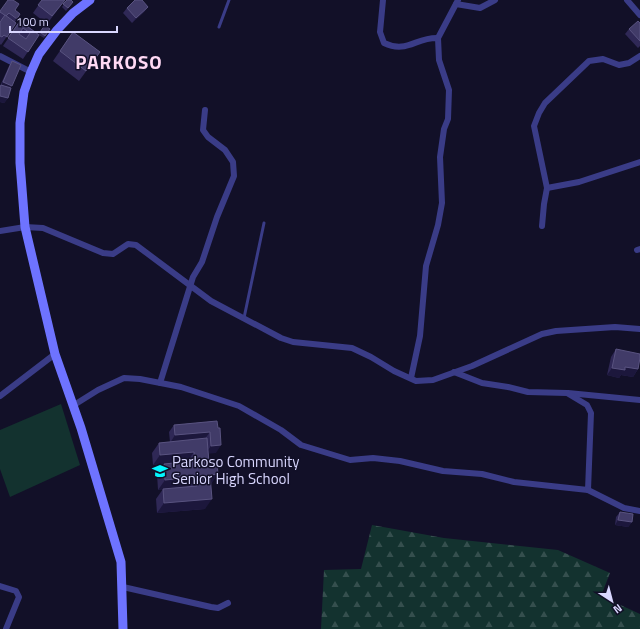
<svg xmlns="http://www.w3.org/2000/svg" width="640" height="629" viewBox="0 0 640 629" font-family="'Titillium Web',sans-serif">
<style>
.forest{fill:url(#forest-firs)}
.green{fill:#13322f}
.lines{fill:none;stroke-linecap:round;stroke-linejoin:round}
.lane{stroke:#3a3c87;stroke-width:3}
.street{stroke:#3a3c87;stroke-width:6}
.secondary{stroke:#6e73ff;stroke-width:9}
.wall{fill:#2f2856}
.shaded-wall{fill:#1c173c}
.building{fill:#413b68;stroke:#595380;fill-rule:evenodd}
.labels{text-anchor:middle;stroke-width:3;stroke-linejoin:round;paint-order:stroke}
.poi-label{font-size:15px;fill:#d9d7ff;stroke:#121028;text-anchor:start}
.district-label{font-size:19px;font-weight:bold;letter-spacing:1px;fill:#ffd9f4;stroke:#121028}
</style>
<defs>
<pattern id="forest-firs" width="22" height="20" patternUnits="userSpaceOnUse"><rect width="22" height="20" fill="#13322f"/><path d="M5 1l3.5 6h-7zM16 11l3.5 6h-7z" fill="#354f4e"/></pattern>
</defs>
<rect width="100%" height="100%" fill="#121028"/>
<polygon class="forest" points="372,525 444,538 558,550 610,573 601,596 640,614 640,629 321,629 324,570 361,569"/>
<polygon class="green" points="61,404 80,465 10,497 0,469 0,430"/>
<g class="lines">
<g class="lane">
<polyline points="219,27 229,0"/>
<polyline points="244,318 264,223"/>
</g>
<g class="street">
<path d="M383 0 380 32 384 43C407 54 416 37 438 38L439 60 449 90 448 119 444 129 440 157 442 203 438 225 426 266 420 336 411 378"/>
<polyline points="627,0 640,15"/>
<polyline points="456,4 480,8 495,0"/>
<polyline points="438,38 458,0"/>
<polyline points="0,56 31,72"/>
<polyline points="547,188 579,182 640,162"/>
<polyline points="542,226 544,204 547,188 534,126 539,113 545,103 589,61 603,59 619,65 629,63 640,56"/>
<polyline points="0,231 25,227 43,228 103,253 113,254 128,244 136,245 211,301 281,338 293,342 352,348 371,357 394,371 416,381 433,380 472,366 542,334 556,331 615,327 640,329"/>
<polyline points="637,250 640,249"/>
<polyline points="160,383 193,277 202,262 217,217 234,176 233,162 225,150 208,137 203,130 205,110"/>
<polyline points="568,393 640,400"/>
<polyline points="0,396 55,354"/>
<polyline points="74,405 98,390 124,378 140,379 181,387 239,406 281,430 301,445 350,460 373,458 400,461 443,471 482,474 514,482 588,490 591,413 587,405 567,393 528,392 508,387 482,383 454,372"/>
<polyline points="588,490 624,508 640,511"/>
<polyline points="0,586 16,591 19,597 6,629"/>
<polyline points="123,587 211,607 218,608 228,603"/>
</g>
<polyline class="secondary" points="90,0 73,13 57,30 39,54 31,72 24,92 20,123 20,163 25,227 55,354 81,428 121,562 123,629"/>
</g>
<g class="wall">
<polygon points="42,0 65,0 47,24 33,13"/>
<polygon points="67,0 73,2 66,11 62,7"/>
<polygon points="148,7 144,12 132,23 123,13 127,8"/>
<polygon points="15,10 20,14 15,22 16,23 1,45 0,44 0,22 1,21 0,20 0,11"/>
<polygon points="20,21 39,34 45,25 50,29 44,38 39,35 23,59 3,46"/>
<polygon points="640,23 640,46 638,48 625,34 629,29"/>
<polygon points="73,32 100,52 79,81 53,61"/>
<polygon points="12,61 10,88 8,98 4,103 0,102 0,86 9,66"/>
<polygon points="616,349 638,369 633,377 621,375 619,378 607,375 611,357"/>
<polygon points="217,421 216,453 209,453 209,463 218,474 211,483 205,509 157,513 156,499 163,489 158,490 157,474 164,464 153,465 152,453 159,443 170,442 169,432 174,425"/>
<polygon points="620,512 632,522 628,527 615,525 616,517"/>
</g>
<g class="shaded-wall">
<polygon points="148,7 144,12 132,23 136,18"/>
<polygon points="3,82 12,86 8,91 0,87"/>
<polygon points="0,96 8,98 4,103 0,102"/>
<polygon points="625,367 638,369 633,377 621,375 619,378 607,375 612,368"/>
<polygon points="210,432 204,440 170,443 175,435"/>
<polygon points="221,445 216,453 205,454 211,446"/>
<polygon points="194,452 187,462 153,465 160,455"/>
<polygon points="218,474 211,484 210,475"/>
<polygon points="196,477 189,487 158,490 165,480"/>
<polygon points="212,499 205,509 157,513 164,503"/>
<polygon points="618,520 632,522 628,527 615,525"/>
</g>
<g class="building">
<polygon points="8,0 13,0 19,4 15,10 20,14 17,19 9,13 6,16 0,12 0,11"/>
<polygon points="42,0 65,0 52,16 38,5"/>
<polygon points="67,0 71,0 73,2 68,8 63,4"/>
<polygon points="135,0 142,0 148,7 136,18 127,8"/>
<polygon points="5,15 16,23 7,37 4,35 2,37 0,36 0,22"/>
<path d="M20 21 39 35 28 52 8 38ZM23 28 30 33 26 39 19 34Z"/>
<polygon points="638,21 640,23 640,41 629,29"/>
<polygon points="45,25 50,29 45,36 40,32"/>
<polygon points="73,32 100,52 86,71 60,51"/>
<polygon points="12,61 21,65 12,86 3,82"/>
<polygon points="1,85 11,88 8,98 0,96 0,87"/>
<polygon points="616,349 640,354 640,358 638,369 625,367 625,370 612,368"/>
<polygon points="217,421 218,428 220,428 221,445 211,446 210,432 175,435 174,425"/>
<polygon points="207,438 209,463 217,463 218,474 210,475 212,499 164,503 163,489 197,486 196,477 165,480 164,464 195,461 194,452 160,455 159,443"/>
<polygon points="620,512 633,514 632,522 618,520"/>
</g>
<defs>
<symbol id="school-bare" viewBox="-9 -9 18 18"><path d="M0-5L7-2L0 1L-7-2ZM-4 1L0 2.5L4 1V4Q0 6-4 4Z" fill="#03f6ff" stroke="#121028" stroke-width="2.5" paint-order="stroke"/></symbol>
</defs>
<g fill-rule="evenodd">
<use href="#school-bare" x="149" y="460" width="22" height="22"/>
</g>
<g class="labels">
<g class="poi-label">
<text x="172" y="467">Parkoso Community<tspan x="172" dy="17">Senior High School</tspan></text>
</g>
<g class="district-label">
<text x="119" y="69">PARKOSO</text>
</g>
</g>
<g transform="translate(612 601) rotate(144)" stroke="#121028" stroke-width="3" paint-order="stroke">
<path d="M0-3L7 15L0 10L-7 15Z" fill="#d9d7ff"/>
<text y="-6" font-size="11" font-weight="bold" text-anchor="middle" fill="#d9d7ff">N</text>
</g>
<path d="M10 26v6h107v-6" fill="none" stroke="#d9d7ff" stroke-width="2"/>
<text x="16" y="26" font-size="12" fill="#d9d7ff" stroke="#121028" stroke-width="3" paint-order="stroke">100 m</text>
</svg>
